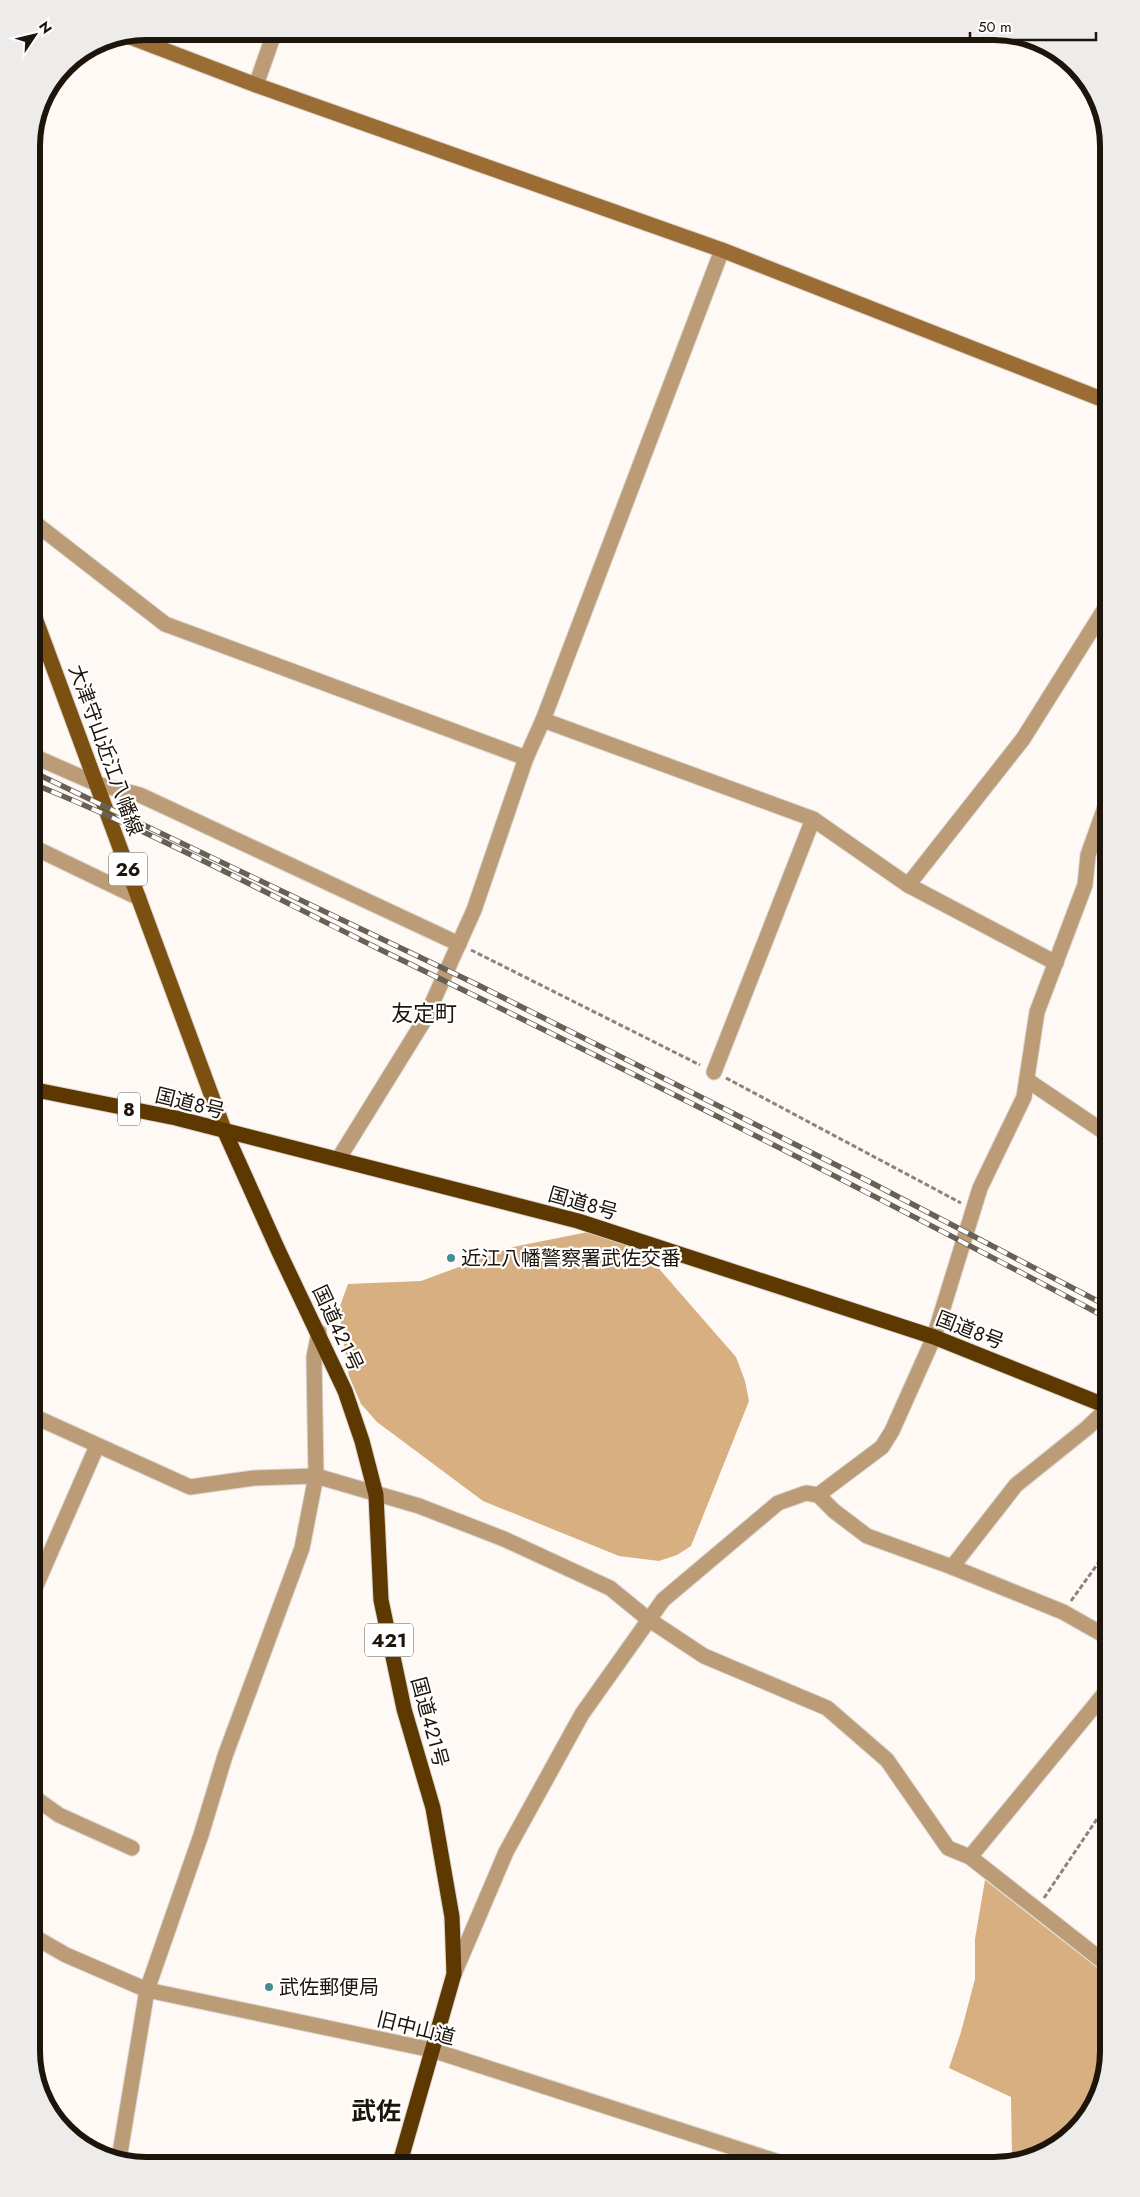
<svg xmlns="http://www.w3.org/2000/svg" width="1140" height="2197" viewBox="0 0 1140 2197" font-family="Jost,'Noto Sans JP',sans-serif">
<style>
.forest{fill:#d7af80}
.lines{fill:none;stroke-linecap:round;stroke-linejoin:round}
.street-casing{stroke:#dad5cf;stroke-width:17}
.secondary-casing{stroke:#dad5cf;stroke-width:17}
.primary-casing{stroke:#dad5cf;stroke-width:17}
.highway-casing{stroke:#dad5cf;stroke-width:17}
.path{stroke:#8a847c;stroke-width:3;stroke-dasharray:5 2.5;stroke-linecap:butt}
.street{stroke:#bb9c77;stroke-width:15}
.secondary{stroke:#9b6d34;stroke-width:15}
.primary{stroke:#7b5010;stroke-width:15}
.highway{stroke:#5d3800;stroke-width:15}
.rail-casing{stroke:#676057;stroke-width:5.5}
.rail{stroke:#fff;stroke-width:4;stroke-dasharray:11;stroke-linecap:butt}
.poi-dot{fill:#448c91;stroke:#fff;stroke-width:2}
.labels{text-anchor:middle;stroke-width:4.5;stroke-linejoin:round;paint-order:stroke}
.shield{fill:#fff;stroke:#615b54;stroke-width:1}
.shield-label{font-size:19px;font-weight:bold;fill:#1d150b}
.street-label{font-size:20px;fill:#1d150b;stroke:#fff}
.poi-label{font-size:20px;fill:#1d150b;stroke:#fff;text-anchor:start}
.quarter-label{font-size:22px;fill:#1d150b;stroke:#fff}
.district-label{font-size:25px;font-weight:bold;fill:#1d150b;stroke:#fff}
.rim{fill:none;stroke:#1d150b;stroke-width:6}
</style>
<rect width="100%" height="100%" fill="#fef9f4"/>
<g class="forest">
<polygon points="588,1232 605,1234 627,1242 654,1263 736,1357 745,1381 749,1401 691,1546 677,1555 659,1561 619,1556 483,1501 377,1422 361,1404 349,1376 341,1326 340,1306 348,1284 421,1281 513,1247"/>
<polygon points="985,1880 1109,1977 1109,2051 1089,2115 1038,2157 1020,2160 1012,2154 1011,2097 949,2068 961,2032 975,1979 975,1939"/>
</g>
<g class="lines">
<defs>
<g id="street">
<polyline points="256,85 275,31"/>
<polyline points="31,520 165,624 526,758"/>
<polyline points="543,720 813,819"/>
<polyline points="31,755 97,784 140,795 459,944"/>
<polyline points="31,846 139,898"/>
<polyline points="908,885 1056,963"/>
<polyline points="714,1072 813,819 908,885 1023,739 1109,602"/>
<polyline points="1027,1080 1101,1130 1109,1138"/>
<polyline points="339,1158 425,1019 474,910 526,758 543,720 722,250"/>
<polyline points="31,1415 190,1487 254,1478 316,1476 419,1506 504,1539 610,1588 648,1619 704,1656 827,1708 887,1760 948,1848 970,1857 1109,1966"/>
<polyline points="818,1495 882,1447 892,1431 934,1337 980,1188 1024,1097 1037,1012 1085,885 1088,855 1109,796"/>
<polyline points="952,1567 1016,1485 1087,1428 1109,1407"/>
<polyline points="31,1597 97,1446"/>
<polyline points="31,1795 59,1815 132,1848"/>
<polyline points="970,1857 1109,1688"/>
<polyline points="31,1935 66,1955 147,1990 432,2050 791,2166"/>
<polyline points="454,1974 506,1852 582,1714 663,1600 778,1503 806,1493 818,1495 834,1511 867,1536 952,1567 1063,1612 1109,1638"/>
<polyline points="119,2159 147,1990 201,1835 225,1756 302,1548 316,1476 314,1357 319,1332"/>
</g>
<polyline id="secondary" points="125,35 256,85 722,250 1109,402"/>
<polyline id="primary" points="31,607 225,1132"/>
<g id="highway">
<polyline points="31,1089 176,1118 578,1221 934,1337 1109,1407"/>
<polyline points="225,1132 279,1252 345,1391 362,1441 376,1495 381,1600 404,1709 433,1808 452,1917 454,1974 399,2166"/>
</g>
</defs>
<use href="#street" class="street-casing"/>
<use href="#secondary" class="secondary-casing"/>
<use href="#primary" class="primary-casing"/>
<use href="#highway" class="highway-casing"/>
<g class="path">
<polyline points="471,950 700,1065"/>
<polyline points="726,1078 961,1203"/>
<polyline points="1071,1601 1109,1548"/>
<polyline points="1044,1898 1109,1801"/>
</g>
<use href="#street" class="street"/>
<use href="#secondary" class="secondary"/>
<use href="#primary" class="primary"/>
<use href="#highway" class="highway"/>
<defs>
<g id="rail">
<polyline points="31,771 478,985 868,1181 1109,1307"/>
<path d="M31 783C149 830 262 891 375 947 622 1067 866 1190 1109 1319"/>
</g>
</defs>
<use href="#rail" class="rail-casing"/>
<use href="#rail" class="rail"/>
</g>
<g class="poi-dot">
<circle cx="451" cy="1258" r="5"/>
<circle cx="269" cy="1987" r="5"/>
</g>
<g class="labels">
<g class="shield">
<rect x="109" y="852.5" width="38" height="33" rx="4"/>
<rect x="118" y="1092.5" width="22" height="33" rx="4"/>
<rect x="365" y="1623.5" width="48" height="33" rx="4"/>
</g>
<g class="shield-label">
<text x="128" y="876">26</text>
<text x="129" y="1116">8</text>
<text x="389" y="1647">421</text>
</g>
<g class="street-label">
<text transform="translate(106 750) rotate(70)" y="7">大津守山近江八幡線</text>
<text transform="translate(190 1103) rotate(14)" y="7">国道8号</text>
<text transform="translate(583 1203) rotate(16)" y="7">国道8号</text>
<text transform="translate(338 1328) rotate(65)" y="7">国道421号</text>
<text transform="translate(970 1330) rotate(21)" y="7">国道8号</text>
<text transform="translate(430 1722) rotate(75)" y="7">国道421号</text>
<text transform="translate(416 2028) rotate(14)" y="7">旧中山道</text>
</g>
<g class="poi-label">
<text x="461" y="1265">近江八幡警察署武佐交番</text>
<text x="279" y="1994">武佐郵便局</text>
</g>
<g class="quarter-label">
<text x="424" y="1021">友定町</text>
</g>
<g class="district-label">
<text x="376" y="2120">武佐</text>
</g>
</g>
<path d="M0 0H1140V2197H0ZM146 40H994A106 106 0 0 1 1100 146V2051A106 106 0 0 1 994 2157H146A106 106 0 0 1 40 2051V146A106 106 0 0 1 146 40Z" fill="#edeceb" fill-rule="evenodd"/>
<path class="rim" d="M146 40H994A106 106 0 0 1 1100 146V2051A106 106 0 0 1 994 2157H146A106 106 0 0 1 40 2051V146A106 106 0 0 1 146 40Z"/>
<g transform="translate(35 35) rotate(55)" stroke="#ffffff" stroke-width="4" paint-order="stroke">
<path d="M0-4L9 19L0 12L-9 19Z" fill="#1d150b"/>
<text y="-8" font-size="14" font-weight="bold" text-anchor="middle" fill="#1d150b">N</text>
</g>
<path d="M970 32v8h126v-8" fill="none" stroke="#1d150b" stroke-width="2.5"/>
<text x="978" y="32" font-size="15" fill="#1d150b" stroke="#ffffff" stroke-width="4" paint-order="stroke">50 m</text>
</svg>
